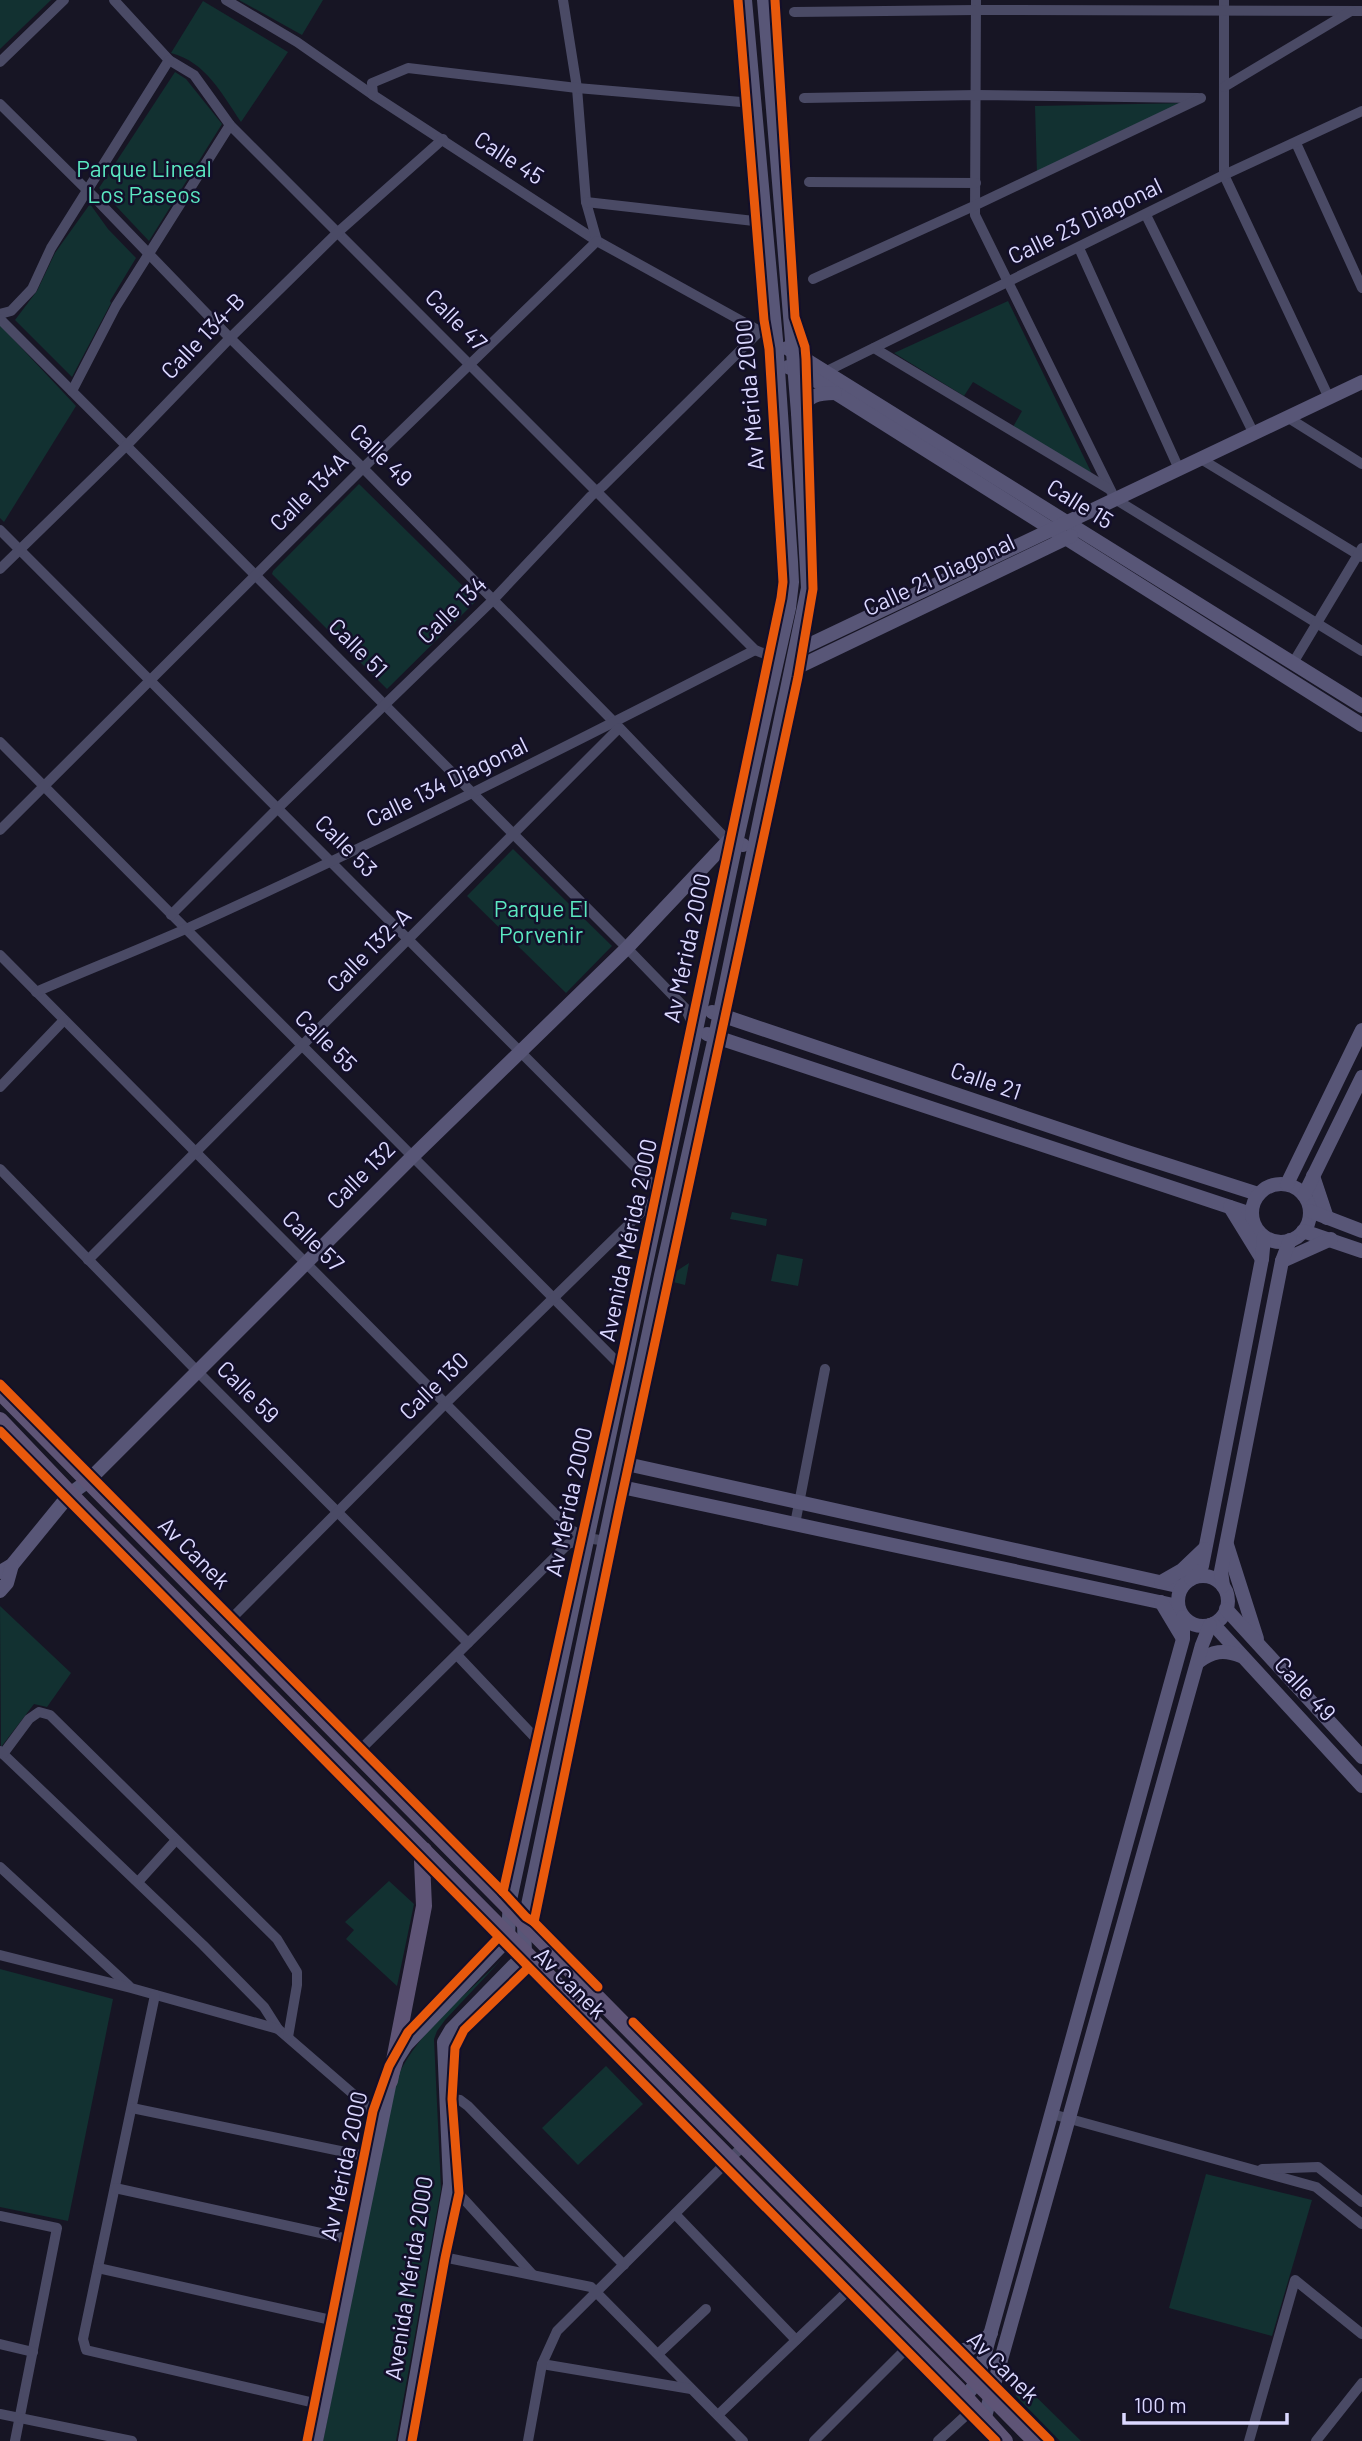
<svg xmlns="http://www.w3.org/2000/svg" width="1362" height="2441" viewBox="0 0 1362 2441" font-family="Barlow,sans-serif">
<style>
.green{fill:#123131}
.lines{fill:none;stroke-linecap:round;stroke-linejoin:round}
.street{stroke:#4a4a65;stroke-width:10}
.secondary{stroke:#585677;stroke-width:14}
.primary{stroke:#5e5476;stroke-width:16}
.cycleway-casing{stroke:#130f2a;stroke-width:13}
.cycleway{stroke:#e8590c;stroke-width:9}
.labels{text-anchor:middle;stroke-width:5;stroke-linejoin:round;paint-order:stroke}
.street-label{font-size:23px;fill:#dbd8ff;stroke:#130f2a}
.park-label{font-size:23px;fill:#5be8c1;stroke:#130f2a}
</style>
<rect width="100%" height="100%" fill="#171524"/>
<g class="green">
<polygon points="0,0 51,0 0,49"/>
<polygon points="239,0 323,0 302,35"/>
<path d="M203 1 288 52 241 122C222 94 206 62 171 53Z"/>
<polygon points="175,72 186,79 222,124 149,241 99,188"/>
<polygon points="1188,103 1037,174 1035,106"/>
<polygon points="90,204 108,229 136,258 110,301 111,303 72,377 15,320 37,291 55,253"/>
<polygon points="1008,301 1093,476 1013,427 1022,411 973,382 964,396 894,353"/>
<polygon points="0,325 76,406 4,522 0,518"/>
<polygon points="359,484 477,600 387,689 272,574 273,571"/>
<polygon points="513,849 612,946 566,993 467,896"/>
<polygon points="732,1212 767,1219 766,1226 730,1219"/>
<polygon points="777,1254 803,1259 798,1286 771,1281"/>
<polygon points="689,1263 685,1285 673,1282 675,1272"/>
<polygon points="0,1606 71,1673 47,1707 34,1704 1,1747"/>
<polygon points="389,1881 414,1904 397,1986 346,1939 354,1930 345,1922"/>
<path d="M502 1959 445 2020 437 2031 434 2039 441 2189 396 2441H323L395 2083C413 2035 466 1995 502 1959Z"/>
<polygon points="0,1969 113,1999 68,2221 0,2207"/>
<polygon points="606,2066 643,2104 578,2165 542,2128"/>
<polygon points="1206,2174 1312,2200 1272,2336 1169,2308"/>
<polygon points="1014,2375 1081,2441 1060,2441 1016,2396 1012,2387"/>
</g>
<g class="lines">
<g class="street">
<polyline points="114,0 169,60 194,75 230,125 755,650 778,659"/>
<polyline points="226,0 297,42 373,95 597,241 776,340"/>
<polyline points="563,0 577,88 586,202 597,241"/>
<polyline points="976,0 975,215 1115,499 1362,651"/>
<polyline points="1224,0 1224,175 1329,398"/>
<polyline points="794,12 976,10 1362,11"/>
<polyline points="0,62 64,0"/>
<polyline points="1224,87 1351,11"/>
<polyline points="373,95 372,83 408,68 577,88 753,103"/>
<polyline points="804,98 977,95 1198,98"/>
<polyline points="0,104 93,196 230,338 363,468 614,722 728,841"/>
<polyline points="1296,143 1362,288"/>
<polyline points="809,182 976,183"/>
<polyline points="586,202 763,222"/>
<polyline points="1146,215 1254,434"/>
<polyline points="1079,248 1179,469"/>
<polyline points="813,279 976,205 1201,98"/>
<polyline points="0,314 11,311 32,289 51,248 169,60"/>
<polyline points="0,319 624,945 685,1008 696,1031"/>
<polyline points="874,348 1109,489"/>
<polyline points="827,371 1224,175 1362,111"/>
<polyline points="72,391 116,306 230,125"/>
<polyline points="1287,417 1362,464"/>
<polyline points="1201,459 1362,557"/>
<polyline points="0,530 661,1193"/>
<polyline points="0,569 126,446 230,338 337,233 443,139"/>
<polyline points="1293,663 1362,548"/>
<polyline points="0,742 623,1368"/>
<polyline points="0,830 363,468 597,241"/>
<polyline points="171,915 278,808 493,600 591,496 603,486 759,332"/>
<polyline points="0,955 571,1530 587,1538 606,1541"/>
<path d="M36 992C87 970 138 950 188 928 380 841 568 746 755 650"/>
<polyline points="0,1087 64,1020"/>
<polyline points="0,1169 196,1370 468,1643"/>
<polyline points="88,1260 619,728"/>
<polyline points="795,1524 825,1369"/>
<polyline points="227,1623 445,1404 661,1193"/>
<polyline points="457,1655 543,1746"/>
<polyline points="0,1751 203,1945 264,2007 278,2029 382,2119"/>
<polyline points="3,1754 29,1719 39,1712 50,1715 277,1939 297,1972 297,1985 288,2037"/>
<polyline points="356,1754 568,1544 587,1538"/>
<polyline points="0,1867 129,1986"/>
<polyline points="138,1882 176,1840"/>
<polyline points="0,1955 131,1988 278,2029"/>
<polyline points="155,1995 83,2339 86,2350 323,2405"/>
<polyline points="446,2098 460,2100 468,2106 624,2265"/>
<polyline points="132,2108 374,2158"/>
<polyline points="1052,2114 1316,2187 1362,2224"/>
<polyline points="1262,2169 1318,2167 1362,2202"/>
<polyline points="450,2184 533,2275"/>
<polyline points="115,2188 357,2241"/>
<polyline points="675,2214 796,2340"/>
<polyline points="0,2216 57,2228 15,2441"/>
<polyline points="438,2256 591,2287 743,2441"/>
<polyline points="98,2268 340,2322"/>
<polyline points="0,2344 33,2352"/>
<polyline points="658,2354 706,2309"/>
<polyline points="542,2364 691,2389"/>
<polyline points="0,2414 132,2441"/>
<polyline points="718,2415 854,2285"/>
<polyline points="528,2441 542,2364 557,2331 743,2146"/>
<polyline points="814,2441 912,2343"/>
<polyline points="938,2441 974,2408"/>
<polyline points="1249,2441 1295,2280 1362,2334"/>
<polyline points="1316,2441 1362,2383"/>
</g>
<g class="secondary">
<polyline points="787,348 1362,706"/>
<polyline points="788,367 807,375 1362,725"/>
<path d="M798 413C808 396 816 393 835 393"/>
<polyline points="796,651 1362,382"/>
<polyline points="792,670 1071,536"/>
<polyline points="712,1012 1130,1153 1258,1194"/>
<polyline points="707,1034 1251,1214"/>
<polyline points="1313,1176 1327,1218"/>
<circle cx="1281" cy="1213" r="29"/>
<polyline points="1287,1184 1362,1030"/>
<polyline points="1304,1195 1362,1077"/>
<polyline points="1230,1207 1262,1259"/>
<polyline points="1310,1211 1362,1231"/>
<polyline points="1303,1231 1362,1251"/>
<polyline points="1282,1261 1331,1239"/>
<polyline points="622,1463 1182,1587"/>
<polyline points="617,1486 1178,1606"/>
<polyline points="1227,1545 1257,1639"/>
<polyline points="0,1572 12,1565 70,1494 88,1481 412,1157 627,948 728,841 743,845"/>
<circle cx="1203" cy="1601" r="25"/>
<polyline points="1191,1579 1202,1566 1262,1259 1264,1237"/>
<polyline points="1161,1582 1182,1570 1204,1549"/>
<polyline points="1223,1586 1221,1571 1282,1261 1290,1240"/>
<polyline points="0,1591 7,1583 12,1565"/>
<polyline points="1161,1602 1182,1637"/>
<polyline points="1226,1609 1362,1757"/>
<polyline points="1213,1624 1362,1786"/>
<path d="M1198 1662C1212 1651 1224 1649 1241 1656"/>
<path d="M945 2349C964 2353 978 2349 991 2333"/>
<polyline points="965,2397 977,2382 1183,1639 1183,1617"/>
<polyline points="984,2420 1202,1645 1210,1625"/>
<polyline points="316,2441 390,2081 397,2059 406,2045 504,1943 508,1936 510,1900 736,843 789,608 792,582 791,561 776,340 745,0"/>
<polyline points="405,2441 450,2184 444,2042 451,2030 525,1954 524,1924 661,1275 715,1037 808,588 798,413 764,0"/>
</g>
<g class="primary">
<polyline points="0,1392 1035,2441"/>
<polyline points="0,1420 81,1505 959,2390 1005,2441"/>
<polyline points="390,2081 424,1906 422,1861 424,1850"/>
</g>
<defs>
<g id="cycleway">
<polyline points="0,1384 503,1892 526,1917 534,1922 598,1987"/>
<polyline points="0,1431 996,2441"/>
<polyline points="503,1892 620,1365 781,598 783,582 769,349 764,320 738,0"/>
<polyline points="534,1922 620,1505 798,677 813,589 806,359 805,347 795,317 775,0"/>
<polyline points="633,2022 1050,2441"/>
<polyline points="307,2441 373,2111 389,2066 408,2032 498,1938"/>
<polyline points="412,2441 445,2258 459,2193 452,2099 455,2048 464,2030 528,1968"/>
</g>
</defs>
<use href="#cycleway" class="cycleway-casing"/>
<use href="#cycleway" class="cycleway"/>
</g>
<g class="labels">
<g class="street-label">
<text transform="translate(509 158) rotate(33)" y="8">Calle 45</text>
<text transform="translate(1085 221) rotate(-26)" y="8">Calle 23 Diagonal</text>
<text transform="translate(456 320) rotate(45)" y="8">Calle 47</text>
<text transform="translate(203 336) rotate(-46)" y="8">Calle 134-B</text>
<text transform="translate(750 395) rotate(-95)" y="8">Av Mérida 2000</text>
<text transform="translate(381 455) rotate(45)" y="8">Calle 49</text>
<text transform="translate(309 492) rotate(-45)" y="8">Calle 134A</text>
<text transform="translate(1080 504) rotate(32)" y="8">Calle 15</text>
<text transform="translate(939 575) rotate(-25)" y="8">Calle 21 Diagonal</text>
<text transform="translate(452 610) rotate(-44)" y="8">Calle 134</text>
<text transform="translate(358 648) rotate(45)" y="8">Calle 51</text>
<text transform="translate(447 782) rotate(-26)" y="8">Calle 134 Diagonal</text>
<text transform="translate(346 846) rotate(45)" y="8">Calle 53</text>
<text transform="translate(687 948) rotate(-78)" y="8">Av Mérida 2000</text>
<text transform="translate(369 950) rotate(-45)" y="8">Calle 132-A</text>
<text transform="translate(326 1041) rotate(45)" y="8">Calle 55</text>
<text transform="translate(986 1081) rotate(19)" y="8">Calle 21</text>
<text transform="translate(361 1175) rotate(-45)" y="8">Calle 132</text>
<text transform="translate(628 1240) rotate(-78)" y="8">Avenida Mérida 2000</text>
<text transform="translate(313 1241) rotate(45)" y="8">Calle 57</text>
<text transform="translate(434 1386) rotate(-44)" y="8">Calle 130</text>
<text transform="translate(248 1392) rotate(45)" y="8">Calle 59</text>
<text transform="translate(569 1502) rotate(-78)" y="8">Av Mérida 2000</text>
<text transform="translate(194 1553) rotate(45)" y="8">Av Canek</text>
<text transform="translate(1305 1689) rotate(47)" y="8">Calle 49</text>
<text transform="translate(570 1983) rotate(45)" y="8">Av Canek</text>
<text transform="translate(344 2166) rotate(-78)" y="8">Av Mérida 2000</text>
<text transform="translate(409 2278) rotate(-81)" y="8">Avenida Mérida 2000</text>
<text transform="translate(1003 2367) rotate(45)" y="8">Av Canek</text>
</g>
<g class="park-label">
<text x="144" y="177">Parque Lineal<tspan x="144" dy="26">Los Paseos</tspan></text>
<text x="541" y="917">Parque El<tspan x="541" dy="26">Porvenir</tspan></text>
</g>
</g>
<path d="M1124 2413v10h163v-10" fill="none" stroke="#dbd8ff" stroke-width="3.5"/>
<text x="1134" y="2413" font-size="21" fill="#dbd8ff" stroke="#130f2a" stroke-width="5" paint-order="stroke">100 m</text>
</svg>
